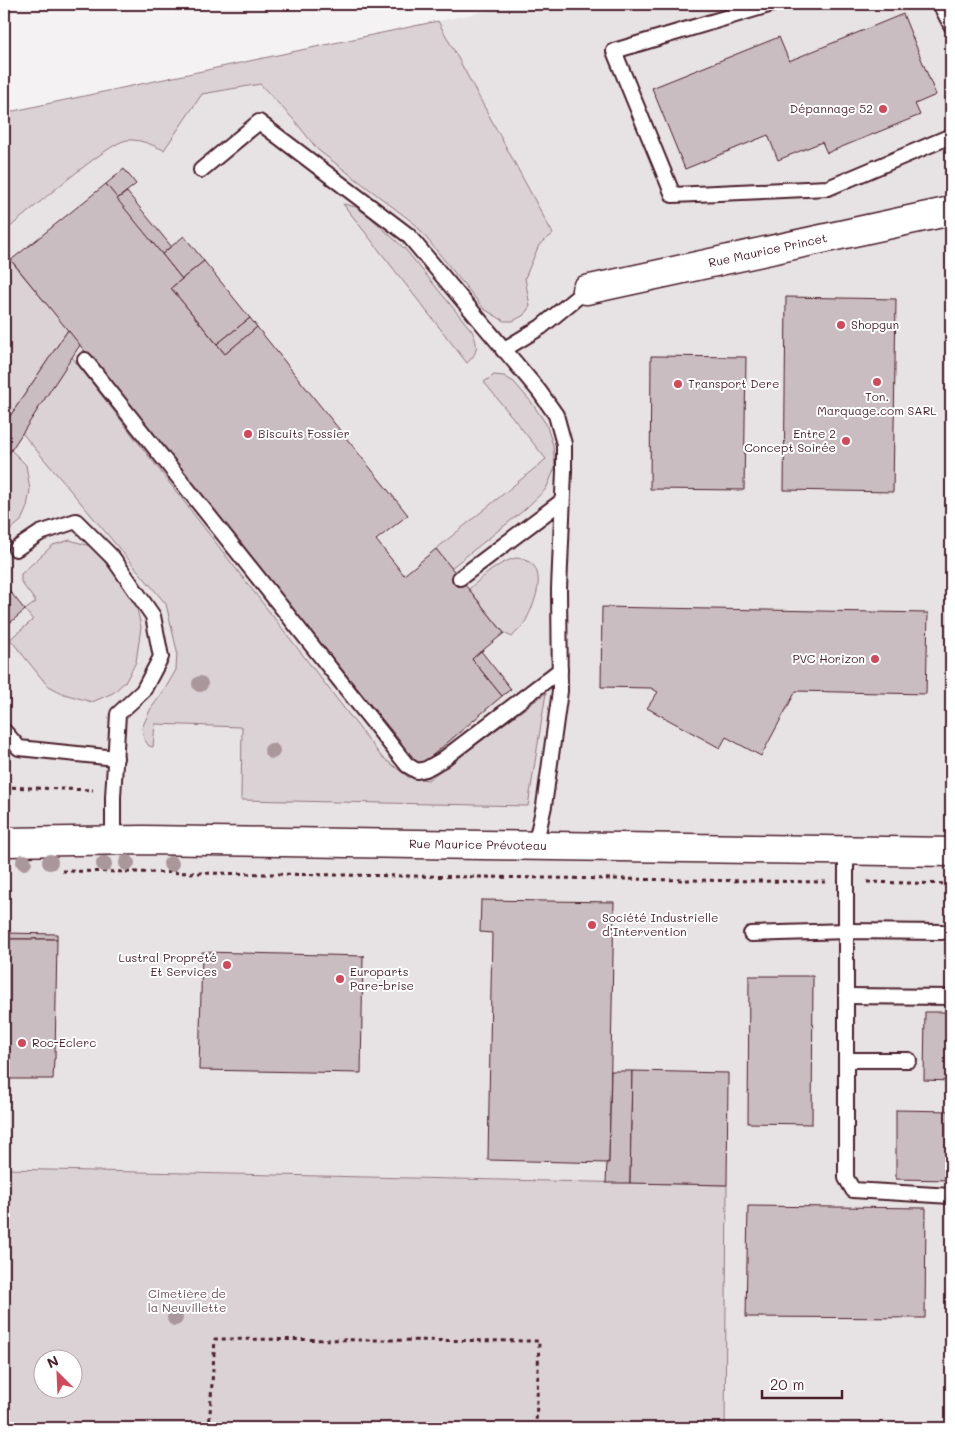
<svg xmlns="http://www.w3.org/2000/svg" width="955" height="1432" viewBox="0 0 955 1432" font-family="Mali,sans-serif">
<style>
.built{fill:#e7e2e3}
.green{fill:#dbd2d5;stroke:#927880;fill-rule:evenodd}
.building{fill:#cabdc1;stroke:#4a1f2b}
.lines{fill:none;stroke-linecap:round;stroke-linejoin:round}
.lane-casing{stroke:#4a1f2b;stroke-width:18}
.street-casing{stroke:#4a1f2b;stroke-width:31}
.secondary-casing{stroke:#4a1f2b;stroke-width:31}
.path{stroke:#4a1f2b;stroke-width:3;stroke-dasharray:4 4;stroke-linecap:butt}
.lane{stroke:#fff;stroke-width:14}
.street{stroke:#fff;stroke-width:28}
.secondary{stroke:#fff;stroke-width:28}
.tree{fill:#aa979c}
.poi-dot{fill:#d1495b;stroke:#fff;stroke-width:2}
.labels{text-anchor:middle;stroke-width:4;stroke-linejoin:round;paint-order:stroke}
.poi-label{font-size:12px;fill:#4a1f2b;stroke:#fff;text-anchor:start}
.street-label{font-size:12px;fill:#4a1f2b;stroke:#fff}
.park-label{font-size:12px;fill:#6e4c56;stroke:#fff}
</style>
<rect width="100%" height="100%" fill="#f4f2f2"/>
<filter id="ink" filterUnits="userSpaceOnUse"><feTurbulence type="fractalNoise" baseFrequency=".02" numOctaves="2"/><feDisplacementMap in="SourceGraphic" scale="10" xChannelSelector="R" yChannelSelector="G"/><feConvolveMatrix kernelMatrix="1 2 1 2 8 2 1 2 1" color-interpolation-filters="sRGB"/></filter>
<g filter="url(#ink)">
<polygon class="built" points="519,4 951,4 951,1428 725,1428 727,1185 4,1169 4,113"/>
<g class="green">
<path d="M438 21 553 234 539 245 525 278 530 306 524 315 513 321H504L484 309 415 224 318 150 294 120 260 84 202 94 164 150C152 145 141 139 127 140 108 142 24 216 4 232V113Z"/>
<path d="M343 204 356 207 370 217 405 249 472 331C478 345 479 352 467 363Z"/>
<polygon points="4,246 11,261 68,330 4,425"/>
<polygon points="72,357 381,756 408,777 428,780 546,693 528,806 241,800 242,727 155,724 153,747 149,746 144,739 142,728 150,710 165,689 176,670 177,651 166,604 22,433"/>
<polygon points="494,375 504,376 514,382 532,403 546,424 553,445 555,468 546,489 523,511 451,568 436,549 546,459 484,382"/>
<polygon points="11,450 26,465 30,490 27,507 21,521 4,535 4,461"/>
<polygon points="70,540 93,547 126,589 136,604 141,627 136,662 126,681 113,693 92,702 64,694 47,685 10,639 33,620 25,610 36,602 21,582 21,574 53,545"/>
<path d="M516 558C552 561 536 602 525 622 522 627 516 632 512 637L504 633 469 589C483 577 498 562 516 558Z"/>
<path d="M4 1169 727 1185 725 1428H4ZM42 1360H72V1390H42Z"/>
</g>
<g class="building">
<polygon points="903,14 936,95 915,104 920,115 827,153 822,142 778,160 768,135 685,169 652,88 779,37 789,61"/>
<polygon points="124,169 136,184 117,199 106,184"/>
<polygon points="106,184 182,279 171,288 225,354 257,327 408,515 376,540 404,575 436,549 504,633 472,659 502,696 420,766 11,260"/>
<polygon points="127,192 171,246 162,254 117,199"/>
<polygon points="184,236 204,261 182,279 162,254"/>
<polygon points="204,261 250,318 217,344 171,288"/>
<polygon points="786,297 896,299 893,492 784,490"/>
<polygon points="250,318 257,327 225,354 217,344"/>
<polygon points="68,330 80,345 4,461 4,425"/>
<polygon points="651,356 746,357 744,490 650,489"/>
<polygon points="4,584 25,610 4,628"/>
<polygon points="602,607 928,613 926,694 796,691 761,756 726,737 720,748 647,708 658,692 651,688 601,687"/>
<polygon points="481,651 511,689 502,696 472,659"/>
<polygon points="481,900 614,902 609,1163 488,1160 492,933 480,932"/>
<polygon points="4,933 57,934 57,939 5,939"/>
<polygon points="4,933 5,939 57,939 55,1059 54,1059 53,1079 4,1079"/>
<polygon points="202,952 365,956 363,956 361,1073 199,1070"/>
<polygon points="749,976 813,976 812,1124 748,1123"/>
<polygon points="925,1012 951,1012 951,1081 924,1080"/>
<polygon points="611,1071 632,1071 630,1183 606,1183 607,1162 609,1163"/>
<polygon points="632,1071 728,1073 727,1185 630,1183"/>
<polygon points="896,1110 951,1111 951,1180 896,1179"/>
<polygon points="748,1206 926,1208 925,1318 746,1317"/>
</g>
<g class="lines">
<defs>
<g id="lane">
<polyline points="772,4 614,51 673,195 828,188 951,136"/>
<polyline points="940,4 951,25"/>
<polyline points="201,170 259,122 408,235 539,391 556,415 564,444 564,471 559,589 560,691 544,806 535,846"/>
<polyline points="503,350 541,327 586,290"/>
<polyline points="85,360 407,765 417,771 426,769 442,760 560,670"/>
<polyline points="16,549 40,533 76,521 113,558 153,616 161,657 143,691 118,714 113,797 113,841"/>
<polyline points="460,578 562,501"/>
<polyline points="4,731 19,748 116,758"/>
<polyline points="846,851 846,1178 853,1190 951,1196"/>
<polyline points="751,934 847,931 942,932"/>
<polyline points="846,996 951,997"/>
<polyline points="846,1060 909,1060"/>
</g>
<g id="street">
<path id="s1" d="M586 290 951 211"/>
</g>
<g id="secondary">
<path id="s2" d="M4 842 143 840 951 852"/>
</g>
</defs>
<use href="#lane" class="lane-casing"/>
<use href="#street" class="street-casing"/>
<use href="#secondary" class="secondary-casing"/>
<g class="path">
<polyline points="4,787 93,790"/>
<polyline points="62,871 826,882"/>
<polyline points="867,882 951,884"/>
<polyline points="209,1428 215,1339 539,1341 536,1428"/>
</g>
<use href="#lane" class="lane"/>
<use href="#street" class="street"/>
<use href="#secondary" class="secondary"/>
</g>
<g class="tree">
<circle cx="200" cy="684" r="8"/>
<circle cx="272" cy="751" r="8"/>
<circle cx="24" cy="862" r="8"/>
<circle cx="50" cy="862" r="8"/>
<circle cx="127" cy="863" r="8"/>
<circle cx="104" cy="864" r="8"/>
<circle cx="171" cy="864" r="8"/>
<circle cx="175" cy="1318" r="8"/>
</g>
</g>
<g class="poi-dot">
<circle cx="883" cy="109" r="5"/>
<circle cx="841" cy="325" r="5"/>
<circle cx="877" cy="382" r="5"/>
<circle cx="678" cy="384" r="5"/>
<circle cx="248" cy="434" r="5"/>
<circle cx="846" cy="441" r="5"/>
<circle cx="875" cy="659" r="5"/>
<circle cx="592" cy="925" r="5"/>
<circle cx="227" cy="965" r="5"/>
<circle cx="340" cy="979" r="5"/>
<circle cx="22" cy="1043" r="5"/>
</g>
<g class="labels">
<g class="poi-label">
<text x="873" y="113" text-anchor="end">Dépannage 52</text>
<text x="851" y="329">Shopgun</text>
<text x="688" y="388">Transport Dere</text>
<text x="877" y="401" text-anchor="middle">Ton.<tspan x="877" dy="14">Marquage.com SARL</tspan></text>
<text x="258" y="438">Biscuits Fossier</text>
<text x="836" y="438" text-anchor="end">Entre 2<tspan x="836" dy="14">Concept Soirée</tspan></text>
<text x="865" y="663" text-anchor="end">PVC Horizon</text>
<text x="602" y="922">Société Industrielle<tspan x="602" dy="14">d’Intervention</tspan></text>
<text x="217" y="962" text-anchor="end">Lustral Propreté<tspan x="217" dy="14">Et Services</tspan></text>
<text x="350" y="976">Europarts<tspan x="350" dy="14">Pare-brise</tspan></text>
<text x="32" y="1047">Roc-Eclerc</text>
</g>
<g class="street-label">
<text dy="4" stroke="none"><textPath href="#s1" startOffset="186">Rue Maurice Princet</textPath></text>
<text dy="4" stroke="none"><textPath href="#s2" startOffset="474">Rue Maurice Prévoteau</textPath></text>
</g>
<g class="park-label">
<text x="187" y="1298">Cimetière de<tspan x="187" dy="14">la Neuvillette</tspan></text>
</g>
</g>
<rect width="955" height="1432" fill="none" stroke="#fff" stroke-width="20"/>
<rect x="10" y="10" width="935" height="1412" fill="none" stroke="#4a1f2b" stroke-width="2" filter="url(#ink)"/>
<g transform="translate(58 1374) rotate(336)"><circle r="24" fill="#ffffff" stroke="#b7a5aa"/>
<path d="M0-4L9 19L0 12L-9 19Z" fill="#d1495b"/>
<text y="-8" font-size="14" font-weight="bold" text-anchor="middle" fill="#4a1f2b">N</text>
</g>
<path d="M762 1390v8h80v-8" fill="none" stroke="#4a1f2b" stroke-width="2.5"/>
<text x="770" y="1390" font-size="15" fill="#4a1f2b" stroke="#ffffff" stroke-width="4" paint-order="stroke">20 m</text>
</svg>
